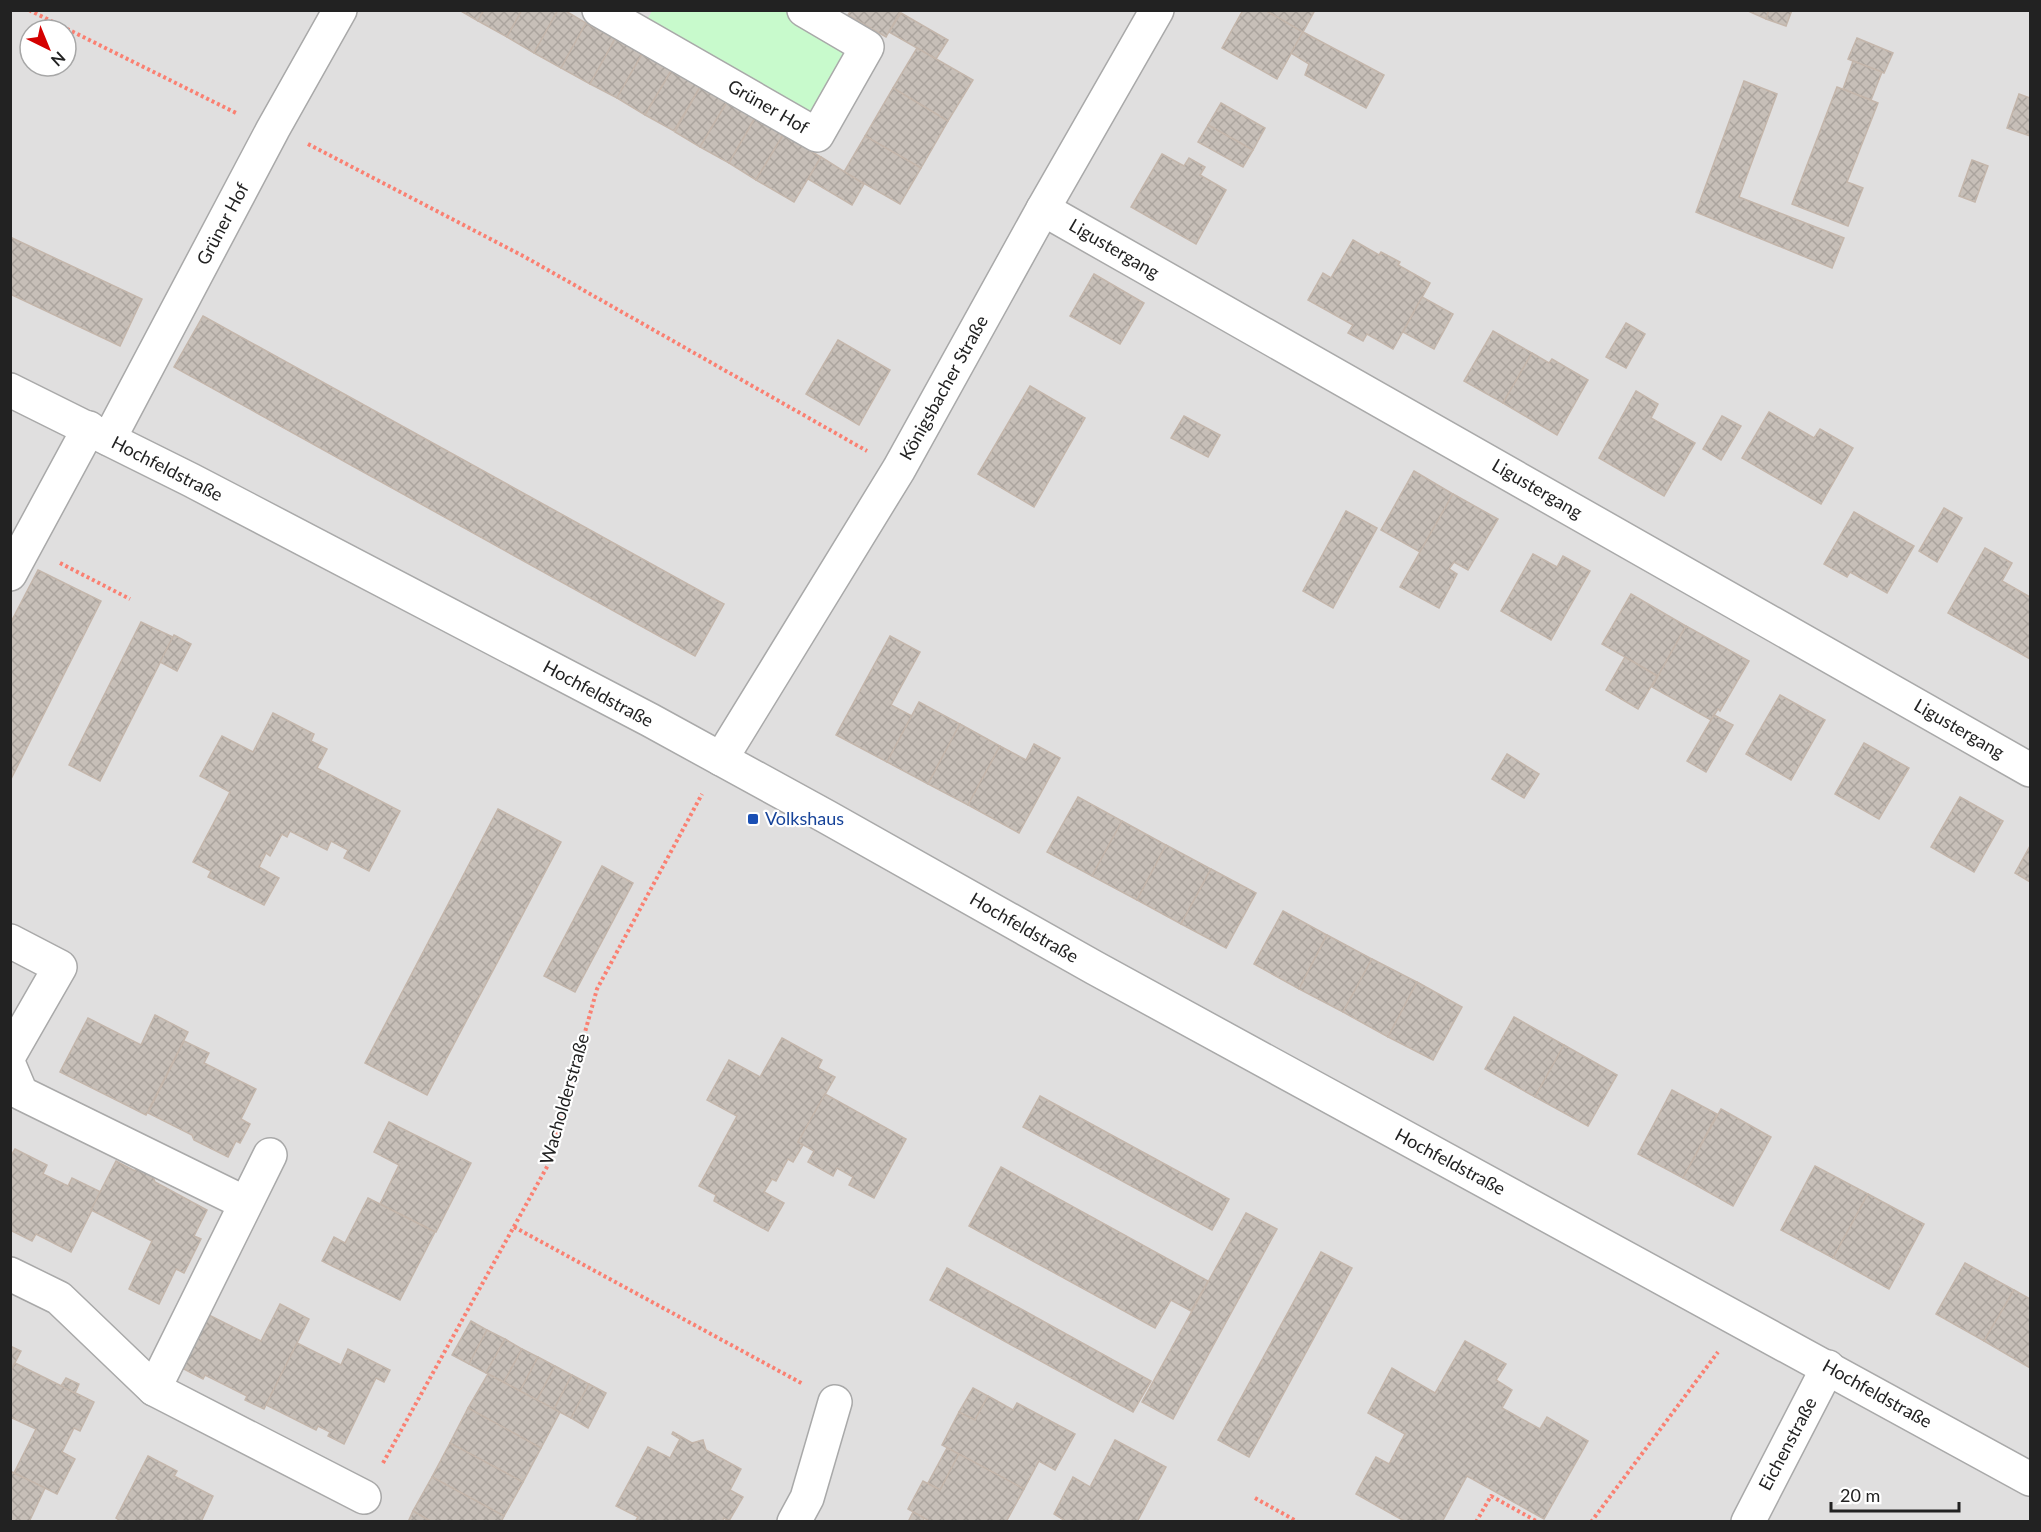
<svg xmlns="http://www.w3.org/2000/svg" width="2041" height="1532" viewBox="0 0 2041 1532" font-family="Lato,sans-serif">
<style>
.residential{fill:#e0dfdf;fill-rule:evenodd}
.park{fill:#c8facc}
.building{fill:url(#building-cross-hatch);stroke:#c4b6ab;stroke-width:1.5}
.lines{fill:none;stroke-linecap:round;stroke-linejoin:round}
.minor-casing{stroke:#a9a9a9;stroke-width:36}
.path{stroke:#fa8072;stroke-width:4;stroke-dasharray:3 3;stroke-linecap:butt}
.minor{stroke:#fff;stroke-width:33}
.transit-dot{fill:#1a4fb4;stroke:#fff;stroke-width:2}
.labels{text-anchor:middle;stroke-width:4.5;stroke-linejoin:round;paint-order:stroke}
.street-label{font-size:18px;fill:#222;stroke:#fff}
.transit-label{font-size:18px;fill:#164399;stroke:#fff;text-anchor:start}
</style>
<defs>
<pattern id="building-cross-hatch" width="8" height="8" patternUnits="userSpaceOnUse" patternTransform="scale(1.5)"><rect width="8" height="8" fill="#c7bfb8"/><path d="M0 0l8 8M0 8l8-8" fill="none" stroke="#aba49e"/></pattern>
</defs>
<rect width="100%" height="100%" fill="#f2efe9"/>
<path class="residential" d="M10 11H2030V1521H11ZM30 30H66V66H30Z"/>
<polygon class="park" points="652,11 804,11 867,47 817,135 639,33"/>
<g class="building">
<polygon points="459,10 484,10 478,21"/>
<polygon points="484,10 522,10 507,37 478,21"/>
<polygon points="522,10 558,10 534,53 507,37"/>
<polygon points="558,10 564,10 586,23 561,68 534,53"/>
<polygon points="851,10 901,10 886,37 848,15"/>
<polygon points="1243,10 1265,10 1303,32 1277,79 1222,48"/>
<polygon points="1265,10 1315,10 1303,32"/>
<polygon points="1746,10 1769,10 1766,19"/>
<polygon points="1769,10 1792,10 1786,26 1766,19"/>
<polygon points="901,13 948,40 936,59 889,32"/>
<polygon points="586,23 615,39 590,84 561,68"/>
<polygon points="1303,32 1384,75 1366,108 1305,75 1309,64 1291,53"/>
<polygon points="1857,38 1893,53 1884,73 1848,59"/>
<polygon points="615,39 642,54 617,98 590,84"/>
<polygon points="917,48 973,80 948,121 893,88"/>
<polygon points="642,54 671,71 645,115 617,98"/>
<polygon points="1853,61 1882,72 1871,100 1843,89"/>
<polygon points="671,71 700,87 674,131 645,115"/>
<polygon points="1744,81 1777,94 1739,197 1844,238 1832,268 1696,212"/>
<polygon points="700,87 727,102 700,147 675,132"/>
<polygon points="1837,87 1878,103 1847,182 1863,188 1848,226 1792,204"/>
<polygon points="893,88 948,121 921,168 865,136"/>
<polygon points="2019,94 2030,98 2030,136 2007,128"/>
<polygon points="727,102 755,118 729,163 700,147"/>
<polygon points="1221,103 1265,128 1253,150 1208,125"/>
<polygon points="755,118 783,135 756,180 729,163"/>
<polygon points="1208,125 1253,150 1243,167 1198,142"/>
<polygon points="783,135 821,157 794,202 756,180"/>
<polygon points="865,136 921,168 900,204 844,172"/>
<polygon points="1162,154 1184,166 1189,158 1205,167 1200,175 1226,190 1196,244 1131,207"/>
<polygon points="821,157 864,184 852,205 808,179"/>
<polygon points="1972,160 1988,166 1975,202 1959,196"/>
<polygon points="10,237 142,299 120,346 10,294"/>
<polygon points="1353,240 1379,255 1381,252 1400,262 1398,265 1430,283 1393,349 1367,334 1363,341 1348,333 1353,325 1308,300 1323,273 1331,278"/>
<polygon points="1094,274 1144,303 1120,344 1070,316"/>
<polygon points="1422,297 1453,314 1434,349 1403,332"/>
<polygon points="203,316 724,604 695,656 174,367"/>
<polygon points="1626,323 1645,334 1626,368 1606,357"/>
<polygon points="1493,331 1532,353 1503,403 1464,381"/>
<polygon points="838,340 890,370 859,425 806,394"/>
<polygon points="1532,353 1549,363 1552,359 1588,380 1557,435 1503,403"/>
<polygon points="1030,386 1085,418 1034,507 978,474"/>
<polygon points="1636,391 1658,404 1651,418 1695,443 1664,496 1599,458"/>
<polygon points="1769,412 1814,438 1820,429 1853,448 1821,504 1742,458"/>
<polygon points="1184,416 1220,435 1208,457 1171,438"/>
<polygon points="1722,416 1741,426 1721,460 1703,449"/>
<polygon points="1414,471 1453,494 1420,552 1381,530"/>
<polygon points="1453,494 1498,519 1468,570 1454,562 1449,569 1457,574 1439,608 1400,587"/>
<polygon points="1944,508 1962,518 1937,562 1919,551"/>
<polygon points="1346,511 1377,528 1333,608 1303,591"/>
<polygon points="1854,512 1914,546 1887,593 1850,572 1847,577 1824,564"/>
<polygon points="1985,548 2012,563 2002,581 2030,597 2030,659 1948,613"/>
<polygon points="1533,554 1557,567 1563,556 1590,571 1551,640 1501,611"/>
<polygon points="38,570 101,601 10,781 10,624"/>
<polygon points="1631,594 1686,626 1658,676 1602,644"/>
<polygon points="141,622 173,637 100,781 69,765"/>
<polygon points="1686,626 1749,661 1720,711 1718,709 1711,720 1652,687"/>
<polygon points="174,635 191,644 177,671 160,662"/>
<polygon points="890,636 920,652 891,705 912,716 887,762 836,735"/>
<polygon points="1625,657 1657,676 1638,709 1606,690"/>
<polygon points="1780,695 1825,720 1791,780 1746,754"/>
<polygon points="919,702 960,724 928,784 887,762"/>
<polygon points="273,713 314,734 311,741 327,749 317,768 400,811 369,871 344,858 348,850 331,841 327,850 290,831 287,837 282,834 270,856 266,853 259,867 279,878 264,905 208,877 211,871 193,862 230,792 200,776 222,736 253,752"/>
<polygon points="1714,715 1733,725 1706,772 1687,761"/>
<polygon points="960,724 1000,746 968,805 928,784"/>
<polygon points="1864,743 1909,768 1879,819 1835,794"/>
<polygon points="1034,744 1060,758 1019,833 968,805 1000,746 1026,760"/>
<polygon points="1507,754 1539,774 1524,798 1492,779"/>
<polygon points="1078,797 1122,821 1092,876 1047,852"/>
<polygon points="1960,797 2003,821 1974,872 1931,847"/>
<polygon points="498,809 561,842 427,1095 365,1063"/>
<polygon points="1122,821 1166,845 1137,900 1092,876"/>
<polygon points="1166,845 1211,869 1181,924 1137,900"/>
<polygon points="2030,846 2030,882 2015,873"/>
<polygon points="602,866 633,883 575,992 544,976"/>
<polygon points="1211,869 1256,893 1226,948 1181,924"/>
<polygon points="1283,911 1327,935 1299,989 1254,964"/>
<polygon points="1327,935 1372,959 1343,1012 1299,989"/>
<polygon points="1372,959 1417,982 1388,1037 1343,1012"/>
<polygon points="1417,982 1462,1007 1433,1060 1388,1037"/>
<polygon points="155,1015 188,1032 146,1115 60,1072 88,1018 141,1045"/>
<polygon points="1514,1017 1564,1045 1535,1097 1485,1069"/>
<polygon points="782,1038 822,1060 818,1068 835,1077 798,1142 803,1145 793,1162 788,1159 776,1181 772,1179 764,1192 784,1203 768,1231 714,1201 716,1195 699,1186 737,1116 707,1100 729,1060 760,1077"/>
<polygon points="184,1041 209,1053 204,1063 256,1089 241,1119 250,1124 240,1143 236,1141 228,1157 194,1140 192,1135 148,1113"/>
<polygon points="1564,1045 1617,1075 1588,1126 1535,1097"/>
<polygon points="1672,1090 1717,1114 1683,1178 1638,1154"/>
<polygon points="825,1094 906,1139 874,1198 849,1185 853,1177 837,1168 833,1176 808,1162 814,1151 798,1142"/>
<polygon points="1040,1096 1229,1199 1212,1230 1023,1127"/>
<polygon points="1721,1109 1771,1137 1733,1206 1683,1178"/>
<polygon points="389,1122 471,1163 436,1232 380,1204 399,1165 374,1152"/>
<polygon points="15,1149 47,1165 43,1174 68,1186 72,1178 101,1192 71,1252 36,1234 32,1241 10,1230 10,1157"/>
<polygon points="116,1161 135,1171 136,1168 153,1177 155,1182 207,1210 194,1236 201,1239 184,1273 176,1269 159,1304 129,1289 152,1241 91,1210"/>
<polygon points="1815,1166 1868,1194 1833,1258 1781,1230"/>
<polygon points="1001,1167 1208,1281 1191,1311 1171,1300 1155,1328 969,1226"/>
<polygon points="1868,1194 1924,1224 1889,1289 1833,1258"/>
<polygon points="368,1198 435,1232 400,1300 322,1261 334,1237 345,1243"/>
<polygon points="1246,1213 1277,1229 1173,1419 1142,1402"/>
<polygon points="1321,1252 1352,1268 1249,1457 1218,1440"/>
<polygon points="1965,1263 2014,1290 1984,1341 1936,1314"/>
<polygon points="947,1268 1151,1381 1133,1412 930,1300"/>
<polygon points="2014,1290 2030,1299 2030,1368 1984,1341"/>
<polygon points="280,1304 309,1319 264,1409 245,1400 247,1396 205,1375 203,1379 178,1366 205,1313 261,1341"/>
<polygon points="471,1321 487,1330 469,1364 452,1355"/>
<polygon points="487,1330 505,1339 486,1373 469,1364"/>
<polygon points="505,1339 522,1349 504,1382 486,1373"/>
<polygon points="1465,1341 1506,1364 1496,1380 1512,1390 1502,1408 1540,1429 1547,1417 1588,1441 1544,1519 1467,1476 1442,1522 1406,1522 1356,1494 1376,1457 1389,1464 1405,1434 1368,1413 1392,1368 1435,1393"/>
<polygon points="297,1343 341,1365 348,1349 390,1370 384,1382 376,1378 344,1444 328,1436 330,1432 318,1426 316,1430 266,1405"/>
<polygon points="10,1346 21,1351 10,1372"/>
<polygon points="522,1349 538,1357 520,1391 504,1382"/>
<polygon points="538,1357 555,1366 537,1400 520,1391"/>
<polygon points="15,1363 94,1402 80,1431 74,1428 62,1452 75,1459 57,1494 14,1473 36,1429 10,1417 10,1372"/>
<polygon points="555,1366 572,1375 554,1409 537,1400"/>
<polygon points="488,1374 560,1412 541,1448 468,1408"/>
<polygon points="572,1375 589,1384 571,1418 554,1409"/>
<polygon points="66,1378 79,1384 75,1393 61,1386"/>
<polygon points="589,1384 606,1393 588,1428 571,1418"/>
<polygon points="973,1388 988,1396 975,1420 959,1412"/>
<polygon points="988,1396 1013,1410 1017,1403 1075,1434 1055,1470 1039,1461 1024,1489 942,1445 959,1412 975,1420"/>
<polygon points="468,1408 541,1448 523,1482 450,1443"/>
<polygon points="673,1432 692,1443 703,1440 706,1450 741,1469 730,1490 743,1497 729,1521 724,1518 722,1522 635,1522 638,1517 616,1506 648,1447 670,1458 680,1439 672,1434"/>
<polygon points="1115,1440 1166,1467 1137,1522 1067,1522 1054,1514 1073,1477 1090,1487"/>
<polygon points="450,1443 523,1482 504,1516 432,1477"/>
<polygon points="947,1448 959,1454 940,1490 928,1483"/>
<polygon points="959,1454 1024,1489 1006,1522 931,1522 908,1509 923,1481 940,1490"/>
<polygon points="148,1456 177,1471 174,1476 213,1496 201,1522 122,1522 116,1518"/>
<polygon points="10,1471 45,1488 29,1522 10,1522"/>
<polygon points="432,1477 504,1516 501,1522 432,1522 413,1511"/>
<polygon points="413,1511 432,1522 408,1522"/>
<polygon points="913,1512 924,1518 923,1522 908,1522"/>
</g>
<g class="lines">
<defs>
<g id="minor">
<polyline points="599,10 817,135 867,47 804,10"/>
<polyline points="1043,209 2030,770"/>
<polyline points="10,390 191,480 650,720 827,817 1095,968 2030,1479"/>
<polyline points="109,439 273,129 340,10"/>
<polyline points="10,574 89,428"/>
<polyline points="721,759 899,469 1043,209 1157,10"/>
<polyline points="10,941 60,967 10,1054"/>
<polyline points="10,1067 21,1093 245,1203"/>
<polyline points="10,1274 59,1298 154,1389 364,1497"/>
<polyline points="154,1389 270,1155"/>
<polyline points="794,1522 807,1498 835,1402"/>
<polyline points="1748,1522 1828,1367"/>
</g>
</defs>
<use href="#minor" class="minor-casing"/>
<g class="path">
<polyline points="29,10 238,114"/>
<polyline points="308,144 525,257 867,451"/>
<polyline points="60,563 130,599"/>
<polyline points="514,1227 803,1384"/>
<polyline points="383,1463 548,1165 597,989 702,794"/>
<polyline points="1255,1498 1298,1522"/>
<polyline points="1476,1522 1491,1496 1538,1522"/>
<polyline points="1591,1522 1718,1352"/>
</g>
<use href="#minor" class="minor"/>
</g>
<rect class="transit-dot" x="747" y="813" width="12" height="12" rx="3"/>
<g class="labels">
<g class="street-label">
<text transform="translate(768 107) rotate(30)" y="6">Grüner Hof</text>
<text transform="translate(223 224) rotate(-62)" y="6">Grüner Hof</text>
<text transform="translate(1114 249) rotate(30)" y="6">Ligustergang</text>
<text transform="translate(944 388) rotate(-61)" y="6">Königsbacher Straße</text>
<text transform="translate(167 469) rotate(27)" y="6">Hochfeldstraße</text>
<text transform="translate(1537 489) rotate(30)" y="6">Ligustergang</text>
<text transform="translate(598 694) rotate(28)" y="6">Hochfeldstraße</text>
<text transform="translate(1959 729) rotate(30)" y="6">Ligustergang</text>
<text transform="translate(1024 928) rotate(30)" y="6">Hochfeldstraße</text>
<text transform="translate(565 1099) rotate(-74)" y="6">Wacholderstraße</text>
<text transform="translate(1450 1162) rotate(28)" y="6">Hochfeldstraße</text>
<text transform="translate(1877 1394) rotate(29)" y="6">Hochfeldstraße</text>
<text transform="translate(1788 1444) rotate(-62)" y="6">Eichenstraße</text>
</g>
<g class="transit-label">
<text x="765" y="825">Volkshaus</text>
</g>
</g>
<rect width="2041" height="1532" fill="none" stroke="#222222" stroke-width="24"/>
<g transform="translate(48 48) rotate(137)"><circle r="28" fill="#ffffff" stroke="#a7a7a7" stroke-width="1.5"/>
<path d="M0-4.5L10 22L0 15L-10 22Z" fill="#d40000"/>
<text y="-9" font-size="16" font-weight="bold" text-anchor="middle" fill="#222222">N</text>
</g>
<path d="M1831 1502v9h128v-9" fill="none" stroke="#222222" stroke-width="3"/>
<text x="1840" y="1502" font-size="18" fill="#222222" stroke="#ffffff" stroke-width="4.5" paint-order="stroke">20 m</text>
</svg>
